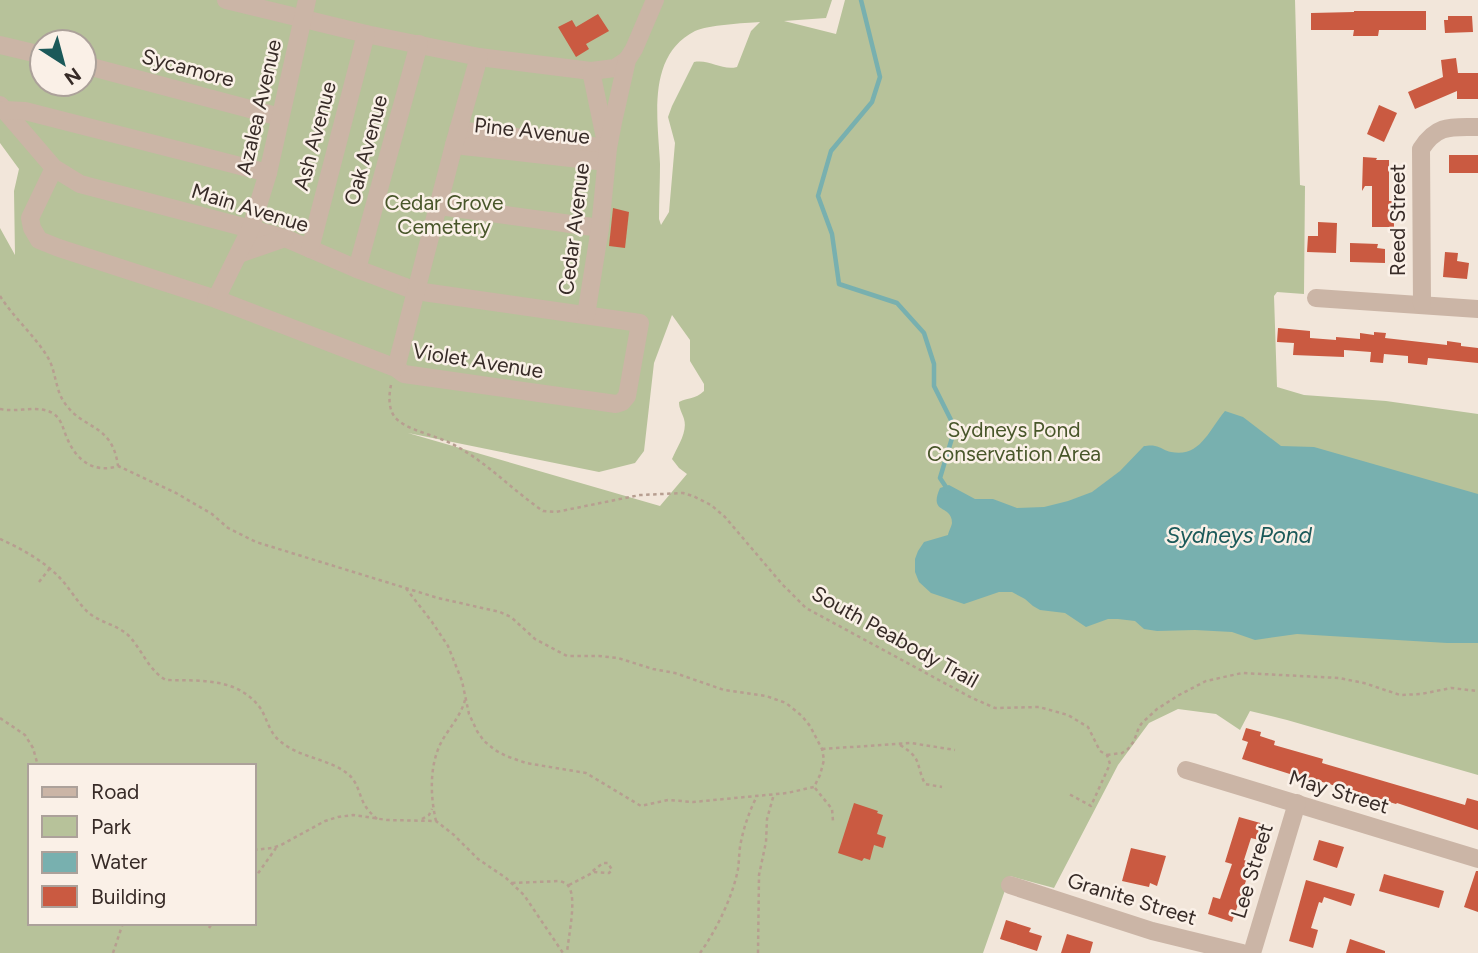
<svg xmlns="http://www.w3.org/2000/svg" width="1478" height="953" viewBox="0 0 1478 953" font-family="Figtree,sans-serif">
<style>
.green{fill:#b7c29a;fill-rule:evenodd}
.water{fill:#78b0af}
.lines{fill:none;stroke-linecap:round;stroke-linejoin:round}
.stream{stroke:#78b0af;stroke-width:4.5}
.building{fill:#ca5a41}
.path{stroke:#b79e90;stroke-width:2.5;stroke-dasharray:3.5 3.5;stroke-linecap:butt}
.minor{stroke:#cbb5a6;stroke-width:18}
.labels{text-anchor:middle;stroke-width:5;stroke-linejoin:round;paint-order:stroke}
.street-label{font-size:21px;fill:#372b27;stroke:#faf0e7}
.park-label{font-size:21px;fill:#48562a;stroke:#faf0e7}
.water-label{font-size:23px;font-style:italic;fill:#1b5959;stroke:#faf0e7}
</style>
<rect width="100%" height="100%" fill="#f2e6da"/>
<path class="green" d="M0 0H832L826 18 784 21 836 34 845 0H1295L1300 185 1305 186 1304 294 1277 292 1274 296 1277 387 1304 395 1386 401 1478 414V775L1287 720 1250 711 1240 730 1216 714 1178 709 1149 723 1118 765 1054 888 1010 876 983 953H0V228L15 255 14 191 19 169 0 143ZM760 22 751 31 737 67C722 71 710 59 694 62L672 106 668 117 675 143 669 212 661 225 659 219C659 201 660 182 660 164 658 119 646 56 695 31 708 25 744 23 760 22ZM42 42H84V84H42ZM672 315 690 340V361L704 384V391C695 400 688 397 679 402 679 409 682 412 684 419 688 432 677 447 672 459L679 468 687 474 660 506 408 433 599 472 635 463 644 451 654 363ZM30 766H254V923H30Z"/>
<path class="water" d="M1225 411 1243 417 1281 446 1314 447 1478 494V643H1447L1297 634 1255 640 1232 632 1195 630 1157 631 1144 629 1135 621 1118 619H1108L1086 627 1065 613 1040 610 1033 606 1025 599 1012 592H999L964 604 931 593 919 582 915 572V559L918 551 924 542 948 535C948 533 952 525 952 523 952 504 928 515 940 488L949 485 975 499H993L1017 508 1044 507 1068 501 1092 492 1120 471 1144 446C1147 446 1151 445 1155 446 1161 447 1165 451 1171 452 1200 458 1209 430 1225 411Z"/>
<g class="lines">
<polyline class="stream" points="861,0 880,77 872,102 831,151 818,196 832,234 839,284 897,303 924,333 934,364 934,386 955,428 940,478 948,490"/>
</g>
<g class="building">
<polygon points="1354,11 1426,11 1426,30 1379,30 1378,36 1353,36 1354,30 1311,30 1311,13 1354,12"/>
<polygon points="598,14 609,31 586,44 589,49 576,57 558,27 572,20 576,27"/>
<polygon points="1448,16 1472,16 1473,32 1445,33 1444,20 1448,20"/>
<polygon points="1456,58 1458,73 1478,73 1478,99 1457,99 1457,91 1415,109 1408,92 1443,77 1441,60"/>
<polygon points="1379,105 1397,113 1384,142 1367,134"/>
<rect x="1449" y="155" width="29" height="18"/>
<polygon points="1363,157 1377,158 1376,160 1389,160 1389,201 1394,201 1394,227 1372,227 1372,186 1365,186 1362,191"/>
<polygon points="613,208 629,212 625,248 609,246"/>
<polygon points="1318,222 1337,223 1336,253 1307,252 1308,236 1318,236"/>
<polygon points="1350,243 1378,244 1377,248 1385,249 1385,263 1350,262"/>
<polygon points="1445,252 1458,253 1457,261 1469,263 1467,279 1443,277"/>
<polygon points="1278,328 1310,331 1310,338 1336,340 1336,337 1360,339 1360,333 1374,335 1374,332 1386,333 1385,338 1447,345 1447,341 1461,343 1461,346 1478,348 1478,363 1428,358 1427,365 1408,363 1408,356 1384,354 1383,363 1370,362 1371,352 1344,350 1344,357 1293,355 1294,343 1277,342"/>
<polygon points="1246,728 1261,732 1260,736 1275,741 1274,745 1323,759 1322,763 1465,805 1467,798 1478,801 1478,830 1397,803 1396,804 1309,778 1309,780 1242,759 1248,742 1242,740"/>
<polygon points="854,803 878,811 877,813 883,815 877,834 886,837 883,848 874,845 870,860 864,858 862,861 838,853"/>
<polygon points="1239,817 1264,824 1259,840 1251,838 1244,860 1252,863 1232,922 1208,914 1213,897 1220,899 1232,864 1225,862"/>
<polygon points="1319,840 1344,847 1337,868 1313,860"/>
<polygon points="1131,848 1166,856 1157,886 1150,883 1149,887 1122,881"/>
<polygon points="1476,871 1478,871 1478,912 1464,907"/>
<polygon points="1384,874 1444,891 1439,908 1379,891"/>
<polygon points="1306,880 1355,894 1351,906 1324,897 1322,903 1319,902 1311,928 1318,930 1313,948 1289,941"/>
<polygon points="1006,920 1031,928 1029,932 1042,936 1037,951 1000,939"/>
<polygon points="1067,934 1093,942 1090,953 1061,953"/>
<polygon points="1350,939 1385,951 1385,953 1346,953"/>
</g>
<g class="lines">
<g class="path">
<path d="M0 296C14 318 34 335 47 356 56 370 55 389 64 402 83 431 112 422 118 466"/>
<path d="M391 385C389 394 388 407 394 416 404 430 436 435 452 444 486 461 512 490 543 511L556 512 640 495 683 493 693 496 711 505 725 517 782 584 806 608 972 698 995 708 1039 707 1068 715 1088 727 1100 751 1107 755 1110 764 1091 806 1069 794"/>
<path d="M0 409C17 413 39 404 54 414 62 420 63 429 67 438 76 460 94 474 118 466L176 493 212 514 228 528 256 542 438 598 500 612 511 617 535 639 567 656H599L618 658 653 669 675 673 724 690 766 696 786 703 802 716 810 726 822 749 824 760 820 775 814 787 787 793 693 802 668 800 641 806 586 773 526 763 506 756 495 750 484 741 477 731 469 714 462 681 448 646 432 622 405 587"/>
<path d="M0 539C20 548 44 561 59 577 70 588 78 604 90 614 102 623 117 625 128 635 142 649 148 670 166 680 201 681 238 677 261 709 267 719 270 734 280 741 299 758 328 758 348 774 359 783 359 797 366 807 369 812 373 815 377 819"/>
<polyline points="39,582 50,568"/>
<polyline points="0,718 25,735 33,748 38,766"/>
<path d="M900 745C923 759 915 763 925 784L942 787"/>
<polyline points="822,749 911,743 955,750"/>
<polyline points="1107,755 1122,753 1128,749 1134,741 1139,727 1142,723 1157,709 1179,695 1206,681 1242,673 1339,678 1364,683 1400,695 1421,694 1451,688 1478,691"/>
<polyline points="815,788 832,809 833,821"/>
<polyline points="422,819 429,815 432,809"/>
<path d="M436 821C430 795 429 763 443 739 451 726 461 715 465 700"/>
<polyline points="254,850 272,848 281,845 325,821 338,817 353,815 387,820 436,821 454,835 478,859 506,878 524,895 563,953"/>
<polyline points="254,879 276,848"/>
<path d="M512 883 560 881C565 883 567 883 569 887 577 900 568 938 567 953"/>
<polyline points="569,885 594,872 609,873 612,870 608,863 603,863 590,873"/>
<polyline points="209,928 212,923"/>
<polyline points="113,953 123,923"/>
<path d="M700 953C716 931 733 896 738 869 739 862 739 855 740 847 743 829 749 812 757 796"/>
<polyline points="758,953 759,875 766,842 767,819 774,794"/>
</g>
<g class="minor">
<polyline points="226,0 366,34 479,57 591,71 615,68 627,60"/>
<polyline points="0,45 42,55"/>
<polyline points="84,65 280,117"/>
<polyline points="591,71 606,143"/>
<polyline points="0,105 54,168 80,184 285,238 357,269 416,291 640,323 627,396 622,402 616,404 404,374 396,368 216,299 59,248 39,240 32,228 30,218 54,168"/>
<polyline points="4,110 25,111 268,173"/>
<polyline points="458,130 608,148"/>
<polyline points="454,145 606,162"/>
<polyline points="439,206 600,228"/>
<polyline points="310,249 366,34"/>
<polyline points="239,254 285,238"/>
<polyline points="357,269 419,44"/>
<polyline points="1316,298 1478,309"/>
<polyline points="216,299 251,228 268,173 307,0"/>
<path d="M1422 304 1421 149C1437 124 1451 127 1478 127"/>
<polyline points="586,315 600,228 608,148 613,122 627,60 634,49 655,0"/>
<polyline points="396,368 454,145 479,57"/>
<polyline points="1186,770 1478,859"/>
<polyline points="1010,885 1152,931 1242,953"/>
<polyline points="1252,953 1297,803"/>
</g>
</g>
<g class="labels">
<g class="street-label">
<text transform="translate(188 68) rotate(15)" y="7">Sycamore</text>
<text transform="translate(259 107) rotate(-77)" y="7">Azalea Avenue</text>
<text transform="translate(532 131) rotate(6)" y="7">Pine Avenue</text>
<text transform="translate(315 136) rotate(-75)" y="7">Ash Avenue</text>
<text transform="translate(366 150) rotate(-75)" y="7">Oak Avenue</text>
<text transform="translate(250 208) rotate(17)" y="7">Main Avenue</text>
<text transform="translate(1398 220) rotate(-90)" y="7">Reed Street</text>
<text transform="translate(574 229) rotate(-83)" y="7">Cedar Avenue</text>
<text transform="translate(478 361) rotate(9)" y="7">Violet Avenue</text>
<text transform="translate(895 637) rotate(29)" y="7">South Peabody Trail</text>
<text transform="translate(1339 792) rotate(17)" y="7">May Street</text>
<text transform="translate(1252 871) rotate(-73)" y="7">Lee Street</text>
<text transform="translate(1132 899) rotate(17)" y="7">Granite Street</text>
</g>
<g class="park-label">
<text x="444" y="210">Cedar Grove<tspan x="444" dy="24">Cemetery</tspan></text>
<text x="1014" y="437">Sydneys Pond<tspan x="1014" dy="24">Conservation Area</tspan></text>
</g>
<g class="water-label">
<text x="1239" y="543">Sydneys Pond</text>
</g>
</g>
<rect x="28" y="764" width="228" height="161" fill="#faf0e7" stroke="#aca19a" stroke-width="2"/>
<rect x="42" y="787" width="35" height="10" fill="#cbb5a6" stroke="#aca19a" stroke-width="2"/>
<text x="91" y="799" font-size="21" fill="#372b27">Road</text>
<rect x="42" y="816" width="35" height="21" fill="#b7c29a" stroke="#aca19a" stroke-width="2"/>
<text x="91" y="834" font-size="21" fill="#372b27">Park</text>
<rect x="42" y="852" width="35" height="21" fill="#78b0af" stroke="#aca19a" stroke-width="2"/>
<text x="91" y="869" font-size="21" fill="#372b27">Water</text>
<rect x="42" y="886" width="35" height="21" fill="#ca5a41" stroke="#aca19a" stroke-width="2"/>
<text x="91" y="904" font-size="21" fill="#372b27">Building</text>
<g transform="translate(63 63) rotate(144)"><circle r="33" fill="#faf0e7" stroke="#aca19a" stroke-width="2"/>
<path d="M0-5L12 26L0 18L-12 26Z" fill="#1b5959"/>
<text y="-10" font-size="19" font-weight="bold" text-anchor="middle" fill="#372b27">N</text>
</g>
</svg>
